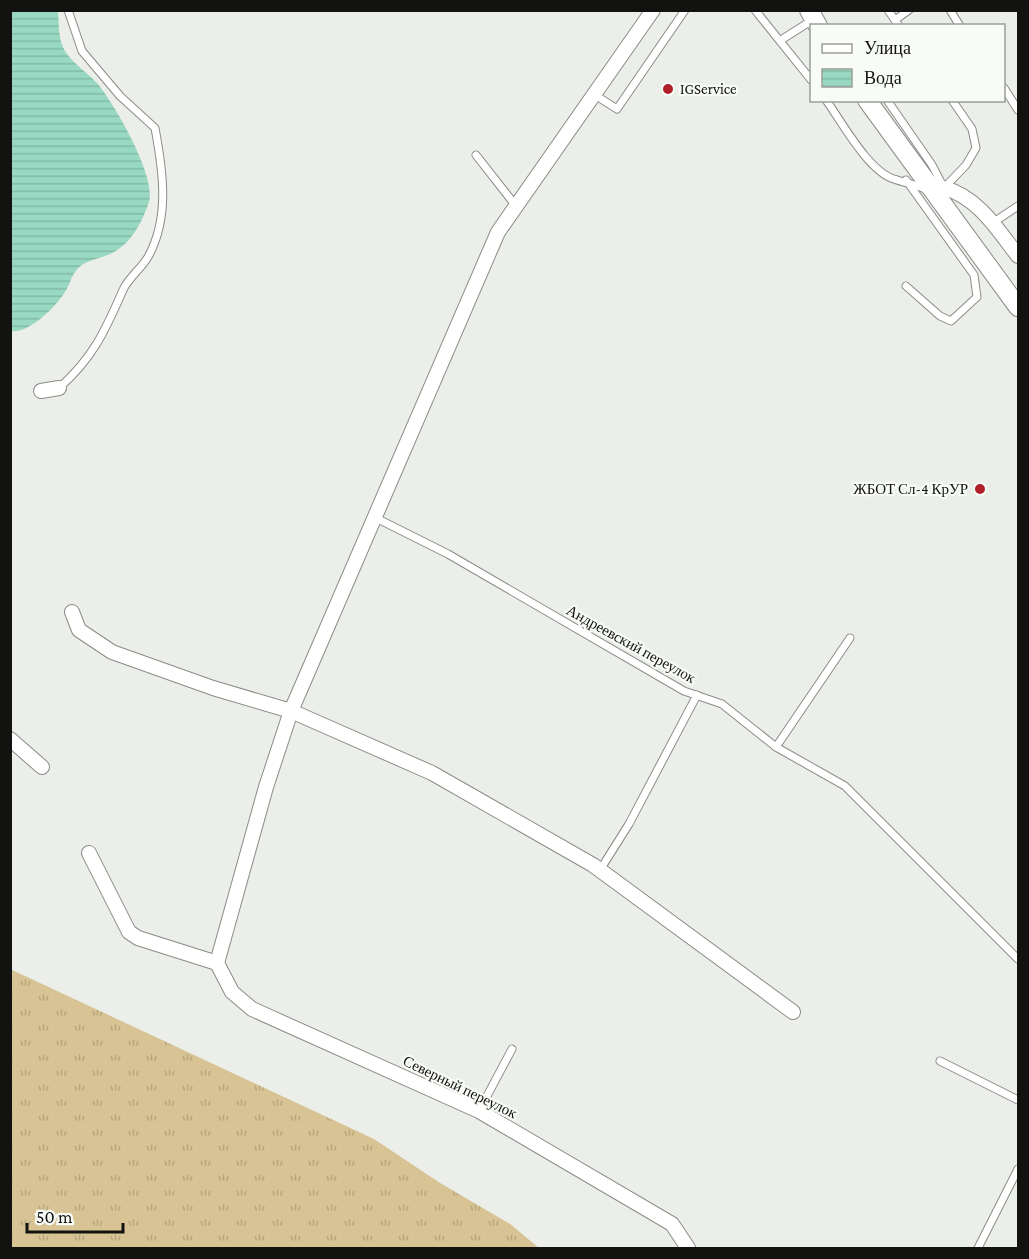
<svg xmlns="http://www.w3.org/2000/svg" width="1029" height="1259" viewBox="0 0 1029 1259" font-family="'Crimson Pro',serif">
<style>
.grass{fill:url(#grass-tufts)}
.water{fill:url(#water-rules)}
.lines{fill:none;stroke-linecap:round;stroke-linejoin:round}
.lane-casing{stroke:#8a8c87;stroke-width:9}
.street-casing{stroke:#8a8c87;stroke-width:16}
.secondary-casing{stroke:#8a8c87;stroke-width:20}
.lane{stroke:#fff;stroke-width:7}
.street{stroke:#fff;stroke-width:14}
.secondary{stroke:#fff;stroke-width:18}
.poi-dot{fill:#b01e2a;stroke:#f8fbf6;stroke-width:2}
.labels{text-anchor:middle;stroke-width:4.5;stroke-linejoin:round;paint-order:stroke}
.poi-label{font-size:15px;fill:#121311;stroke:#f8fbf6;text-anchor:start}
.street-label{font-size:15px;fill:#121311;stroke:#f8fbf6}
</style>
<defs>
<pattern id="grass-tufts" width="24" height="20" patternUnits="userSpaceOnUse" patternTransform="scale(1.5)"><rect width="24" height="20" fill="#d7c393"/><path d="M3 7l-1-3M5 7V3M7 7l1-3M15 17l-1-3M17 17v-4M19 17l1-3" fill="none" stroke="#b8a77e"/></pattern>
<pattern id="water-rules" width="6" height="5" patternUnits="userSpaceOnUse" patternTransform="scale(1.5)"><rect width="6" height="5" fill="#99d9c4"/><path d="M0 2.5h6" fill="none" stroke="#83b9a7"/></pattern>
</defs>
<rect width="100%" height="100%" fill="#ebeee9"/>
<polygon class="grass" points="10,969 374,1139 440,1183 510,1224 539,1248 11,1248"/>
<path class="water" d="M11 10 58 11C59 21 58 37 63 47 68 60 87 72 97 83 114 103 157 177 149 202 142 222 132 243 112 253 94 262 79 258 70 282 64 300 30 335 10 331Z"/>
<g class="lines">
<defs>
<g id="lane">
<polyline points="755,10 812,81"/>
<polyline points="888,10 899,26"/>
<polyline points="950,10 960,26"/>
<polyline points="895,20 909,10"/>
<polyline points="781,40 814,19"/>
<polyline points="1004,88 1018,110"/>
<polyline points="595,95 617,109 685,10"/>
<path d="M826 100C842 122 868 171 894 179 905 183 914 184 925 189"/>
<polyline points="887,100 932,165 944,188 966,165 976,148 972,129 952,100"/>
<polyline points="476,155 516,206"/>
<polyline points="994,222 1018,206"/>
<polyline points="906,286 940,316 951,321 977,297 974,275 906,180"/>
<path d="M59 388C93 358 105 331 123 290 128 278 141 269 148 257 170 217 163 171 155 128L120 96 82 51 68 10"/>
<polyline points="374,517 448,554 684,691 722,704 776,747 845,786 1018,959"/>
<polyline points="776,747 850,638"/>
<polyline points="600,870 629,824 697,695"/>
<polyline points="940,1061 1018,1100"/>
<polyline points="479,1111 512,1049"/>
<polyline points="978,1248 1018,1169"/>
</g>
<g id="street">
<path d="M935 194 944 188C978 197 998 230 1018 256"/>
<polyline points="41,391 59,388"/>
<polyline points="72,612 79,630 112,652 213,688 291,711 432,773 593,865 793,1012"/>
<polyline points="10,739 42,767"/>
<polyline points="89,853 129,932 138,938 217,963"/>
<polyline points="217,963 266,787 291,711 498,232 653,10"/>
<polyline points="217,963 232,992 252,1009 479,1111 672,1224 688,1248"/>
</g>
<g id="secondary">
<polyline points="809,10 818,26"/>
<polyline points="867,100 1018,307"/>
</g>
</defs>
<use href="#lane" class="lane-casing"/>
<use href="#street" class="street-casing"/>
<use href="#secondary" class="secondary-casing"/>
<use href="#lane" class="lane"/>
<use href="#street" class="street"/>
<use href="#secondary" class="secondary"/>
</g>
<g class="poi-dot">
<circle cx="668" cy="89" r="6"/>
<circle cx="980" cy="489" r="6"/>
</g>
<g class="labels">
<g class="poi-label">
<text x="680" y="94">IGService</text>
<text x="968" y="494" text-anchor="end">ЖБОТ Сл-4 КрУР</text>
</g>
<g class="street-label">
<text transform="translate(631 644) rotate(29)" y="5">Андреевский переулок</text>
<text transform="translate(460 1087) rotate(26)" y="5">Северный переулок</text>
</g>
</g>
<rect width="1029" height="1259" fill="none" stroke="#121311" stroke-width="24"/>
<rect x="810" y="24" width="195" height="78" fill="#f8fbf6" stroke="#9c9e9a" stroke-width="1.5"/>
<rect x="822" y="44" width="30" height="9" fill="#ffffff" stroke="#9c9e9a" stroke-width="1.5"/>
<text x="864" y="54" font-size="18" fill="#121311">Улица</text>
<rect x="822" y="69" width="30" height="18" fill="url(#water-rules)" stroke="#9c9e9a" stroke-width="1.5"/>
<text x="864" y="84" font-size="18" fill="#121311">Вода</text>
<path d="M27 1223v9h96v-9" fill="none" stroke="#121311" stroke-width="3"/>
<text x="36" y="1223" font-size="18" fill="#121311" stroke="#f8fbf6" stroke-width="4.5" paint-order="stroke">50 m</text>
</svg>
